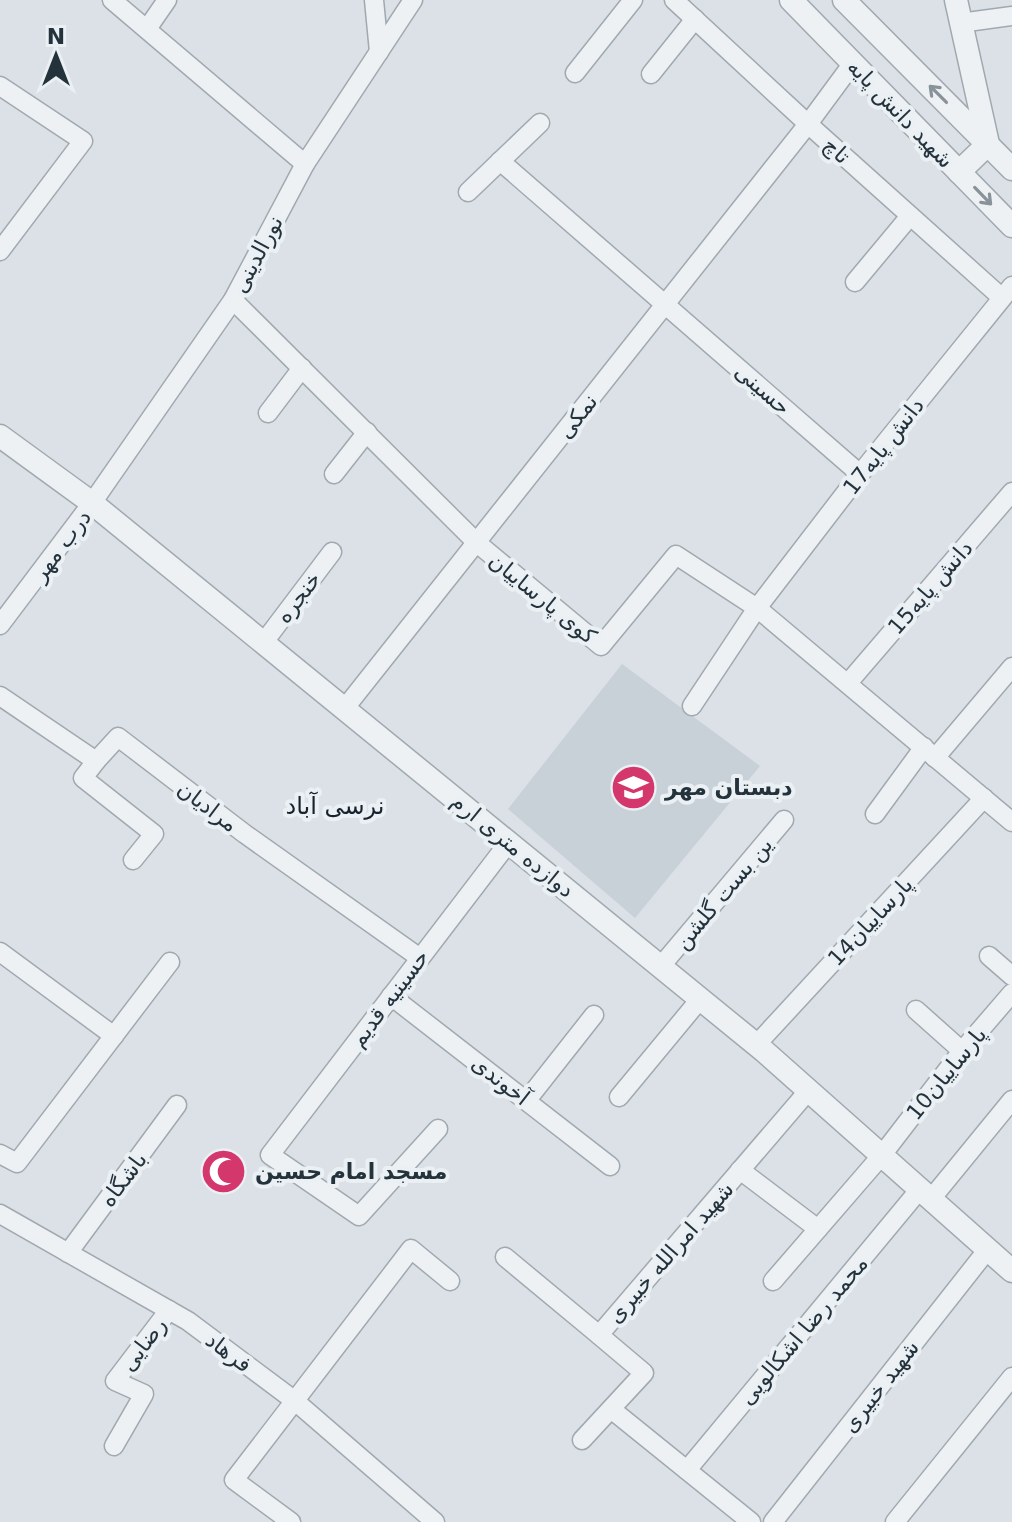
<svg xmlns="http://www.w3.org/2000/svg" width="1012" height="1522" viewBox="0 0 1012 1522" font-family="'DejaVu Sans','Noto Naskh Arabic',sans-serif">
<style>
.built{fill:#c9d1d8}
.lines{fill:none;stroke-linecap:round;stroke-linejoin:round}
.minor-casing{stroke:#a0a9b0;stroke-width:21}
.tertiary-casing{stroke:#a0a9b0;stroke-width:25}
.minor{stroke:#edf1f4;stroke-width:18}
.tertiary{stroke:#edf1f4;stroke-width:22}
.oneway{stroke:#889298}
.labels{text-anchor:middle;stroke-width:8;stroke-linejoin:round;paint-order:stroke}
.street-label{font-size:22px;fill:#24323c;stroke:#eaf0f4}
.poi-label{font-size:22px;font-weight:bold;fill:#24323c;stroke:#eaf0f4;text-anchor:start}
.neighbourhood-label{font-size:24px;fill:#17222d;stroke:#eaf0f4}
</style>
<rect width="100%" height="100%" fill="#dbe1e6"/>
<polygon class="built" points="622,664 760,766 635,918 508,809"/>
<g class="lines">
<defs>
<g id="minor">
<polyline points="112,0 305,164"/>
<polyline points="374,0 379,52"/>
<polyline points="674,0 808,124 1001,297"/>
<polyline points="960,23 1012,16"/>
<polyline points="147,29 167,0"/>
<polyline points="575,73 633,0"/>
<polyline points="651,74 695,19"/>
<polyline points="0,86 83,141 0,251"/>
<polyline points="500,161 860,474"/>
<polyline points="468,192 540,123"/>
<polyline points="855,282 910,216"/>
<polyline points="233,300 477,543 601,646 676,555 757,608 1012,822"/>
<polyline points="268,413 302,368"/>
<polyline points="334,474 367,432"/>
<polyline points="0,625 92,503 233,300 305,164 413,0"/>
<polyline points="264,642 332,552"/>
<polyline points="848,683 1012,492"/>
<polyline points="0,696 96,761 118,737 245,834 420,958"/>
<polyline points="692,706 757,608 860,474 1012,286"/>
<polyline points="345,708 808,124 853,63"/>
<polyline points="935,758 1012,667"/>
<polyline points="96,761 83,778 154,834 133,860"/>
<polyline points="875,814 924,747"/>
<polyline points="0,952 114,1036"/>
<polyline points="989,956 1012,976"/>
<polyline points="661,966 784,820"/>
<polyline points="391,996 610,1166"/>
<polyline points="916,1010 962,1051"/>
<polyline points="757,1044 984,798"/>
<polyline points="619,1097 701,998"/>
<polyline points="527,1100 594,1015"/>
<polyline points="438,1129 359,1216 270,1155 509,842"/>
<polyline points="0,1154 17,1163 170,962"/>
<polyline points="740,1170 818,1229"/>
<polyline points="931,1199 1012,1100"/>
<polyline points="0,1214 188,1321 295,1401 435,1522"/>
<polyline points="68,1253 177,1105"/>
<polyline points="505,1257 599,1335"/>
<polyline points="773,1281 882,1155 962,1051 1012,993"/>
<polyline points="611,1409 751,1522"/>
<polyline points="582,1440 644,1373 599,1335 809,1090"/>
<polyline points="114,1446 144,1394 115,1381 169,1310"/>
<polyline points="687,1470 920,1189"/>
<polyline points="291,1522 234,1480 411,1249 450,1281"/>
<polyline points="773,1522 988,1249"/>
<polyline points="895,1522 1012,1377"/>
</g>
<g id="tertiary">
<polyline points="791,0 1012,226"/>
<polyline points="844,0 1012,169"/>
<polyline points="956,0 988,144 959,172"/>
<polyline points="0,436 92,503 764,1051 1012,1271"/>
</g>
</defs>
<use href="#minor" class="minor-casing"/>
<use href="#tertiary" class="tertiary-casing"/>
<use href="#minor" class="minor"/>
<use href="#tertiary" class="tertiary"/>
</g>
<defs><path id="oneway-shaft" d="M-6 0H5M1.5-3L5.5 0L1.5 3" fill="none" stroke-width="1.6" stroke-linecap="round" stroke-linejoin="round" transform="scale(2)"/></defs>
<g class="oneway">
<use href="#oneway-shaft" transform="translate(938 94) rotate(-135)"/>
<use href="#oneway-shaft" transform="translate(983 196) rotate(46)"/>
</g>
<defs>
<symbol id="school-disc" viewBox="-11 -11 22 22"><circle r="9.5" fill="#d3376c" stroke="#eaf0f4"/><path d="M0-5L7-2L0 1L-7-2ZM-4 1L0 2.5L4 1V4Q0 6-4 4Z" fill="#fff"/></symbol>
<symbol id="mosque-disc" viewBox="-11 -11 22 22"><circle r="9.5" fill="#d3376c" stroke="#eaf0f4"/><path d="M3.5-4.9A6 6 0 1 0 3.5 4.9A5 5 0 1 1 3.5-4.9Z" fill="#fff"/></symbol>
</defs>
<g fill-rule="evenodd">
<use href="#school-disc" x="608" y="762" width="51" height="51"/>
<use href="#mosque-disc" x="198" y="1146" width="51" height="51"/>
</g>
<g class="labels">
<g class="street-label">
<text transform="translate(901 113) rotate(46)" y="8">شهید دانش پایه</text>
<text transform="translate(837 150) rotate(42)" y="8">تاچ</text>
<text transform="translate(257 254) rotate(-62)" y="8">نورالدینی</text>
<text transform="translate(763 389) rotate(41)" y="8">حسینی</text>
<text transform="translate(577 416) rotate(-52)" y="8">نمکی</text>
<text transform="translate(883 446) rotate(-52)" y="8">دانش پایه17</text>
<text transform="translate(61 545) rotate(-53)" y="8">درب مهر</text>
<text transform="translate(930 587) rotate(-49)" y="8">دانش پایه15</text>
<text transform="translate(298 597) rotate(-52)" y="8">خنجره</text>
<text transform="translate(543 598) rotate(39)" y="8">کوی پارساییان</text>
<text transform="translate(208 806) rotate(37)" y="8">مرادیان</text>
<text transform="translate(513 845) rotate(39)" y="8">دوازده متری ارم</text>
<text transform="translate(723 893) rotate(-50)" y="8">ین بست گلشن</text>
<text transform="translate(870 921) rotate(-47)" y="8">پارساییان14</text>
<text transform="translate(389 998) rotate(-53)" y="8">حسینیه قدیم</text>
<text transform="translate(946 1073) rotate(-51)" y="8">پارساییان10</text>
<text transform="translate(501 1080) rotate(38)" y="8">آخوندی</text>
<text transform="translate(123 1179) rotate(-53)" y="8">باشگاه</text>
<text transform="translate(670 1252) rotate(-49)" y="8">شهید امرالله خبیری</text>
<text transform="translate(803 1330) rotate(-50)" y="8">محمد رضا اشکالویی</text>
<text transform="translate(143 1344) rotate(-53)" y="8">رضایی</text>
<text transform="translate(229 1352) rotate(37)" y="8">فرهاد</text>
<text transform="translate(880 1386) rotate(-52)" y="8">شهید خبیری</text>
</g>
<g class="poi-label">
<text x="665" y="795">دبستان مهر</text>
<text x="255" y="1179">مسجد امام حسین</text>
</g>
<g class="neighbourhood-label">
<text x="335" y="814">نرسی آباد</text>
</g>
</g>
<g transform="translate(56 56)" stroke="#eaf0f4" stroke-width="6" paint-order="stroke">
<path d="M0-6L14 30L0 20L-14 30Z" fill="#24323c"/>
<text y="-12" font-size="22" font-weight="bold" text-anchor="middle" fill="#24323c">N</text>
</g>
</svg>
